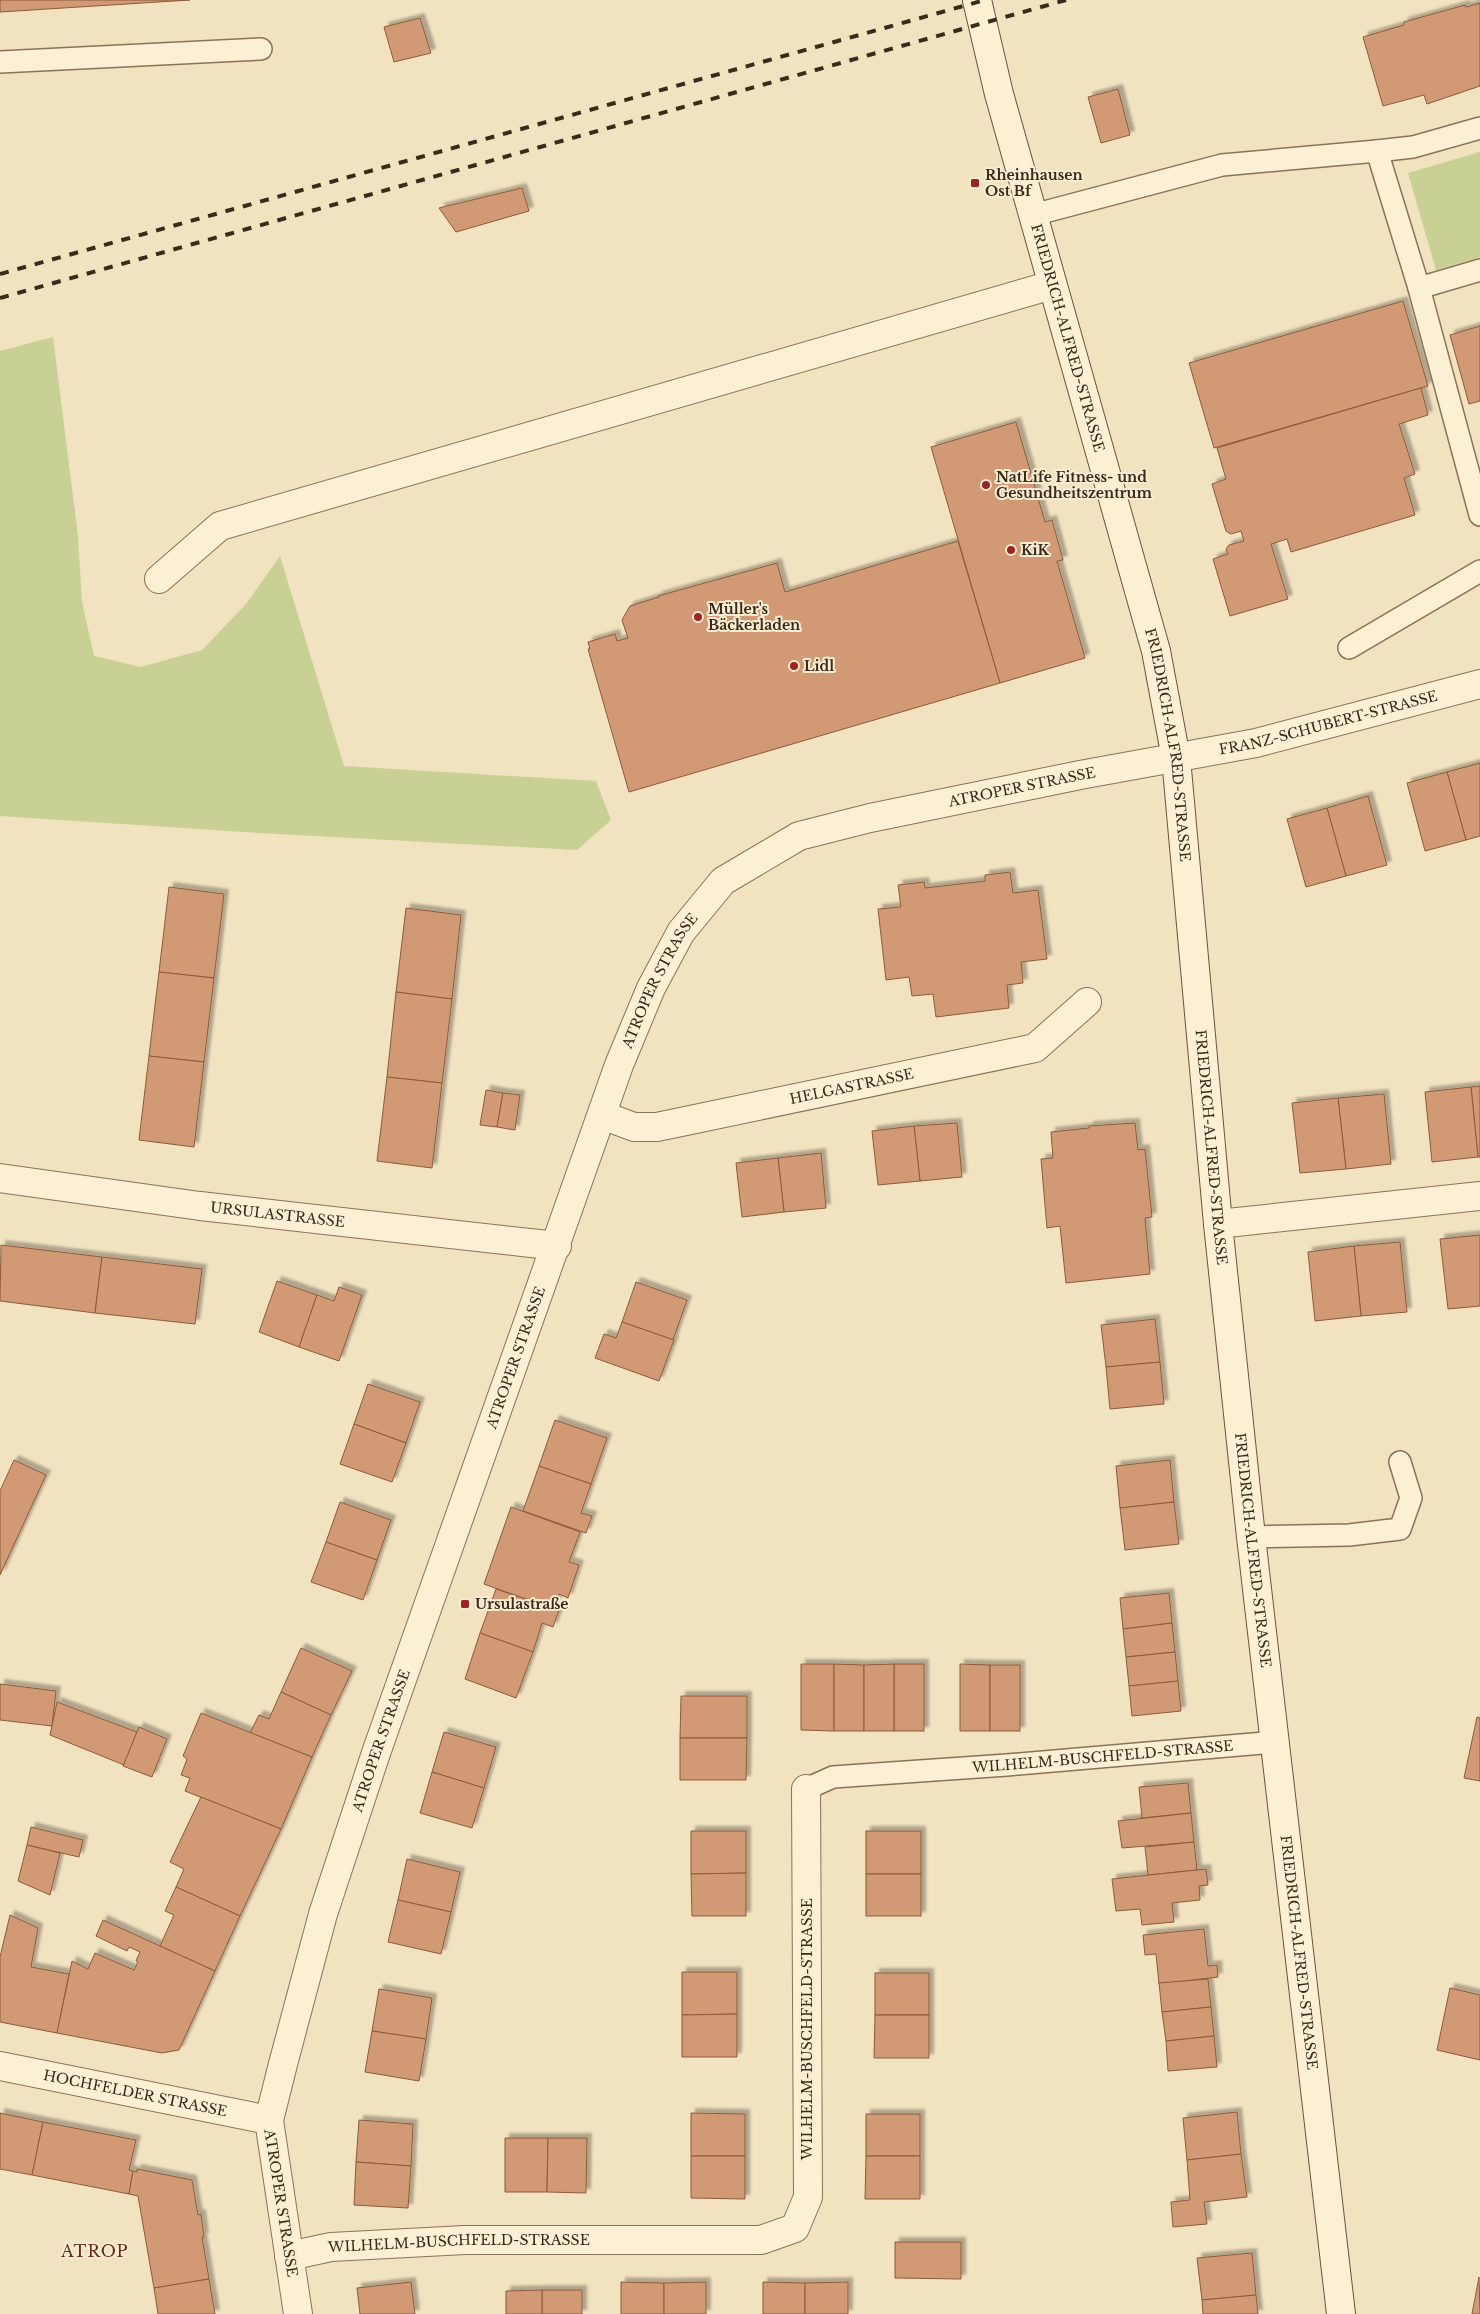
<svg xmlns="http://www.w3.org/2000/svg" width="1480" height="2314" viewBox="0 0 1480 2314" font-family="'Libre Baskerville',serif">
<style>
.green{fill:#c9d094}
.building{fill:#d19a74;stroke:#8c5a3b;filter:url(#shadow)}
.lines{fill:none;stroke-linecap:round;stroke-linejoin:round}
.lane-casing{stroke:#8b7257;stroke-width:24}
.street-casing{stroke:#8b7257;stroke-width:30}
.secondary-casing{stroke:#6d533a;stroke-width:30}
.lane{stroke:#fbefd4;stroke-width:21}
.street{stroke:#fbefd4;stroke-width:28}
.secondary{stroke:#fbefd4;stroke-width:28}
.rail{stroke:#3a2a1c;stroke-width:4;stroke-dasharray:9 9;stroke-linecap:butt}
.poi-dot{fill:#9e2325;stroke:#f8ecd1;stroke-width:2}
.labels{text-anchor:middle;stroke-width:4;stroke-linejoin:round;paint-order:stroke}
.poi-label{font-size:14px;font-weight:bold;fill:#3a2a1c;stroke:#f8ecd1;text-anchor:start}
.street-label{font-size:14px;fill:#3a2a1c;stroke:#f8ecd1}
.quarter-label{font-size:16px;letter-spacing:1px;fill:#692919;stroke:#f8ecd1}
</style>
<defs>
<filter id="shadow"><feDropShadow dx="4.5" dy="-4.5" stdDeviation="1" flood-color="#0004"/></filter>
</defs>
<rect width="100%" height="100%" fill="#f1e2c0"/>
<g class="green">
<polygon points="1480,152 1480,257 1436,270 1408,173"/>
<polygon points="53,337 78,536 82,602 94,656 141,667 202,650 246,604 280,556 344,766 596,781 611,820 577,850 258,833 0,816 0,351"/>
</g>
<g class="building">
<polygon points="0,0 190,0 0,12"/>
<polygon points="1480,3 1480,86 1427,104 1424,95 1383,106 1363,37 1404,25 1404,22 1465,5 1466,7"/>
<polygon points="420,18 431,53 394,62 384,27"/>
<polygon points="1118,89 1130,135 1101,143 1088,97"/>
<polygon points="522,188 529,211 456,232 439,208"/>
<polygon points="1403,301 1428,386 1214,448 1189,363"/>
<polygon points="1480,326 1480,401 1469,404 1450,335"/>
<polygon points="1421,388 1428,415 1399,424 1415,474 1404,478 1415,515 1291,552 1287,539 1271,544 1288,599 1230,616 1213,559 1228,554 1226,549 1229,545 1244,541 1241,531 1231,534 1226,531 1212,484 1226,479 1217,448"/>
<polygon points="1016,422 1045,522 1052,520 1063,560 1057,561 1085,658 1000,683 931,447"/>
<polygon points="958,541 1000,683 629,792 588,649 590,649 588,642 615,634 617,641 628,638 622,620 630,606 659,597 658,596 777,563 785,592"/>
<polygon points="1480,763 1480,836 1466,840 1447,772"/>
<polygon points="1447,772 1466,840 1425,851 1407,783"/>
<polygon points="1368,796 1387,865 1346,876 1327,808"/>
<polygon points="1327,808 1346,876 1306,887 1287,819"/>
<polygon points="1010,872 1013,893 1038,890 1047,959 1021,962 1023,983 1007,985 1009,1008 936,1017 933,994 912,996 909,977 886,980 878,909 901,907 898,885 924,882 925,888 985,881 985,875"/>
<polygon points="169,887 224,894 214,978 159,972"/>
<polygon points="406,908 461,915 452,999 396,992"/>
<polygon points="159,972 214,978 204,1062 149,1056"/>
<polygon points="396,992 452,999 442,1083 387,1077"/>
<polygon points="149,1056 204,1062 194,1147 139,1140"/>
<polygon points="387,1077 442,1083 432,1168 377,1161"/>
<polygon points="1480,1086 1480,1157 1478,1157 1471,1087"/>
<polygon points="1471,1087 1478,1157 1432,1162 1425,1092"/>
<polygon points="486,1090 503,1093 497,1127 480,1125"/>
<polygon points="503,1093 520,1095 515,1130 497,1127"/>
<polygon points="1384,1094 1391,1164 1346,1169 1338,1098"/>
<polygon points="1338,1098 1346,1169 1300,1173 1292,1103"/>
<polygon points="957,1123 962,1177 920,1181 914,1126"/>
<polygon points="1135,1123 1138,1150 1145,1149 1152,1217 1145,1218 1150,1274 1066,1283 1060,1226 1047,1228 1041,1159 1053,1158 1051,1132 1089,1128 1089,1126"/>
<polygon points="914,1126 920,1181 878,1185 872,1131"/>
<polygon points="821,1153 826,1208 784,1212 778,1158"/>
<polygon points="778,1158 784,1212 742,1217 736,1163"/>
<polygon points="1480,1235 1480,1306 1448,1309 1440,1239"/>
<polygon points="1400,1242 1407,1312 1361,1316 1354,1246"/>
<polygon points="1,1245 102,1257 95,1313 0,1301"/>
<polygon points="1354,1246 1361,1316 1315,1321 1308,1252"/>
<polygon points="102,1257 202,1269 195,1324 95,1313"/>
<polygon points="277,1281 317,1295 299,1347 259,1332"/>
<polygon points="636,1282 687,1300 673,1340 622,1322"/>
<polygon points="339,1287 362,1295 339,1361 299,1347 317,1295 334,1301"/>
<polygon points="1155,1319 1160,1362 1106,1367 1101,1325"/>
<polygon points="622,1322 674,1340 659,1381 595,1358 604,1334 616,1338"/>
<polygon points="1160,1362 1164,1404 1110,1409 1106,1367"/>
<polygon points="368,1384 420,1402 406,1443 354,1424"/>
<polygon points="555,1420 607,1438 591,1484 539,1466"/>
<polygon points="354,1424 406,1443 392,1482 340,1464"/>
<polygon points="14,1460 46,1475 0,1575 0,1491"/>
<polygon points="1170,1460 1174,1502 1120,1508 1116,1466"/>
<polygon points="539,1466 591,1484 581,1513 592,1516 586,1533 523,1511"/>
<polygon points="340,1502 391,1520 377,1560 326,1542"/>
<polygon points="1174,1502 1179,1544 1125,1550 1120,1508"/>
<polygon points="511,1507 580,1532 569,1562 579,1565 568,1598 559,1594 553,1609 484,1584"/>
<polygon points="326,1542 377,1560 363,1600 311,1582"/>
<polygon points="496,1589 559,1610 553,1627 542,1623 533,1652 480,1633"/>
<polygon points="1169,1593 1172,1623 1123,1629 1120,1598"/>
<polygon points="1172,1623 1175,1652 1126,1657 1123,1629"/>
<polygon points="480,1633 533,1652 516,1698 465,1679"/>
<polygon points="301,1648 352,1671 331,1715 281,1692"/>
<polygon points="1175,1652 1178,1681 1129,1686 1126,1657"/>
<polygon points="801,1664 834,1664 834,1731 801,1730"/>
<polygon points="834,1664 864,1665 864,1731 834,1731"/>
<rect x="894" y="1664" width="30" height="67"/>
<polygon points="894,1664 894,1731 864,1731 864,1665"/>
<polygon points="960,1664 990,1665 990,1731 960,1731"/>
<rect x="990" y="1665" width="30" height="66"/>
<polygon points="1178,1681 1181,1711 1132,1716 1129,1686"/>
<polygon points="0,1684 56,1691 52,1726 0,1720"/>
<polygon points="281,1692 331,1715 312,1757 250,1733 259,1715 269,1719"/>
<polygon points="681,1696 747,1696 747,1738 680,1738"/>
<polygon points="57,1702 137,1732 124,1765 50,1735"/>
<polygon points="201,1713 312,1757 281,1829 185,1791 190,1778 181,1775 187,1759 183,1756"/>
<polygon points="1477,1717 1480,1718 1480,1781 1464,1778"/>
<polygon points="139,1727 167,1739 152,1777 123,1766"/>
<polygon points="444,1732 496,1747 484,1788 432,1772"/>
<polygon points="680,1738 747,1738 746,1780 680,1780"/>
<polygon points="432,1772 484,1788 472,1828 420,1813"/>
<polygon points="1188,1783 1191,1813 1142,1818 1139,1787"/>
<polygon points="201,1797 281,1829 240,1916 176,1887 184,1869 170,1862"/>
<polygon points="1191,1813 1194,1842 1122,1848 1118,1821"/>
<polygon points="31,1827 83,1840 79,1857 27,1845"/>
<polygon points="691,1831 746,1831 746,1873 691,1874"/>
<rect x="866" y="1831" width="55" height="43"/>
<polygon points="1194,1842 1197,1870 1148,1875 1145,1847"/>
<polygon points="27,1845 60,1853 50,1895 18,1881"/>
<polygon points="407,1859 460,1872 451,1912 398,1900"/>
<polygon points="1206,1869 1208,1885 1199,1886 1200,1900 1172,1903 1174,1922 1142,1925 1140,1909 1116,1911 1112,1879"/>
<polygon points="746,1873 746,1916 692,1916 691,1874"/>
<rect x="866" y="1874" width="55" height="42"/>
<polygon points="176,1887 240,1916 215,1971 160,1946 174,1915 165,1911"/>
<polygon points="398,1900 451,1912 441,1954 388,1942"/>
<polygon points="10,1915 38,1928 31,1967 69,1974 57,2033 0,2022 0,1957"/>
<polygon points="103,1920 215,1971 179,2050 162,2053 57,2033 72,1961 88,1969 95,1953 134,1970 138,1962 136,1961 140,1952 129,1947 127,1951 96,1936"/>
<polygon points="1204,1929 1208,1966 1217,1965 1218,1977 1159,1984 1156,1954 1145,1955 1143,1935"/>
<polygon points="682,1972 737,1972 737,2014 682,2015"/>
<rect x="875" y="1973" width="54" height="42"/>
<polygon points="1208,1979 1211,2007 1162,2012 1159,1983"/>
<polygon points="1450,1988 1480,1995 1480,2060 1437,2050"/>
<polygon points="379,1989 432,1998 426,2039 372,2031"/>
<polygon points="1211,2007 1214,2036 1166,2041 1162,2012"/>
<polygon points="737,2014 737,2057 682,2057 682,2015"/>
<polygon points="875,2015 929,2015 929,2058 874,2058"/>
<polygon points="372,2031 426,2039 419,2081 365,2072"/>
<polygon points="1214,2036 1217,2067 1168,2071 1166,2041"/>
<polygon points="1237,2112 1241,2154 1187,2160 1183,2118"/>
<polygon points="0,2113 43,2122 32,2175 0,2169"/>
<polygon points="691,2113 745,2114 745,2156 691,2156"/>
<rect x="866" y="2114" width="54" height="42"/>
<polygon points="359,2120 413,2124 411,2166 356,2162"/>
<polygon points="43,2122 136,2140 129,2170 133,2171 129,2194 32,2175"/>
<polygon points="505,2138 548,2138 547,2192 505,2192"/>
<polygon points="548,2138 587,2138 586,2193 547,2192"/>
<polygon points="1241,2154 1247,2197 1204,2202 1207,2224 1173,2227 1171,2202 1190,2200 1187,2160"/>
<polygon points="691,2156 745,2156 745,2199 691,2198"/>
<polygon points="866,2156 920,2156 920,2199 865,2199"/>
<polygon points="356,2162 411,2166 408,2208 354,2205"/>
<polygon points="137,2169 192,2180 198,2215 201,2214 204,2237 202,2237 209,2279 154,2288 138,2196 129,2194 133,2171 137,2172"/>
<polygon points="895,2242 961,2242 961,2279 895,2278"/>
<polygon points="1252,2253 1256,2295 1202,2300 1197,2258"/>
<polygon points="1479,2277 1480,2314 1472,2314"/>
<polygon points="209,2279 215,2314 158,2314 154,2288"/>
<polygon points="411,2282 415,2314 360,2314 357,2288"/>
<polygon points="621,2282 664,2283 664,2314 621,2314"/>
<polygon points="706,2282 706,2314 664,2314 664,2283"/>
<polygon points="763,2282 805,2283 805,2314 763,2314"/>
<polygon points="848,2282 848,2314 805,2314 805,2283"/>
<rect x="542" y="2290" width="40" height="24"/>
<polygon points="542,2290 542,2314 506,2314 506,2291"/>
<polygon points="1256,2295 1258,2314 1203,2314 1202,2300"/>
</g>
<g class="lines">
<defs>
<g id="lane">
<polyline points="0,62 261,49"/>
<polyline points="1377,151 1413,147 1480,128"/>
<polyline points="1033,215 1222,165 1377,151 1419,288 1480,515"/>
<polyline points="1419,288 1480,270"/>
<polyline points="1349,648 1480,571"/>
<polyline points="1251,1537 1349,1535 1400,1529 1411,1498 1400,1462"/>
<path id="s1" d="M806 1789 833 1777 1007 1765 1274 1742"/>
</g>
<g id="street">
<polyline points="159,579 220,526 1052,285"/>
<path id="s2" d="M602 1115 634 1127H657L1035 1048 1087 1002"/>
<path id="s3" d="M0 1178 200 1206 557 1246"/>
<polyline points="1218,1224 1480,1196"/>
<path id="s4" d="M0 2066 269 2120"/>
<path id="s5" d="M289 2256 331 2247 465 2240H761L795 2228 808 2197 806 1789"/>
<path id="s6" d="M298 2314 269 2120 283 2064 323 1914 376 1753 619 1065 651 988 681 932 723 881 799 836 870 818 1080 775 1256 743 1480 684"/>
</g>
<g id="secondary">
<path id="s7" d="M977 0 999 94 1156 651 1176 758 1218 1224 1251 1537 1341 2314"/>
</g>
</defs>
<use href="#lane" class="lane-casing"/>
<use href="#street" class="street-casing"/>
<use href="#secondary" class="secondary-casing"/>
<use href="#lane" class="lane"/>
<use href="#street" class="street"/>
<use href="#secondary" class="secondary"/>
<g class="rail">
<polyline points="0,274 985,0"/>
<polyline points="0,298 1066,0"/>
</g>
</g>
<g class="poi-dot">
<rect x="970" y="178" width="10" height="10" rx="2.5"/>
<circle cx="986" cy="485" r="5"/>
<circle cx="1011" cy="550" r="5"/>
<circle cx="698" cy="617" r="5"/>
<circle cx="794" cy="666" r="5"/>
<rect x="460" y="1599" width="10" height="10" rx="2.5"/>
</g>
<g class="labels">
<g class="poi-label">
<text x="985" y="180">Rheinhausen<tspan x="985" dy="16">Ost Bf</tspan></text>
<text x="996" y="482">NatLife Fitness- und<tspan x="996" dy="16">Gesundheitszentrum</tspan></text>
<text x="1021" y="555">KiK</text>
<text x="708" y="614">Müller's<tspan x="708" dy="16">Bäckerladen</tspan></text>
<text x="804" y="671">Lidl</text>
<text x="475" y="1609">Ursulastraße</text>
</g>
<g class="street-label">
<text dy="5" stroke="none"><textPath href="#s7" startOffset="350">FRIEDRICH-ALFRED-STRASSE</textPath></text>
<text dy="5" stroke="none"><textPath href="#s6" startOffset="2151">FRANZ-SCHUBERT-STRASSE</textPath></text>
<text dy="5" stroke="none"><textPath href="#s7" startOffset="770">FRIEDRICH-ALFRED-STRASSE</textPath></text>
<text dy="5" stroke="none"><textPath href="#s6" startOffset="1838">ATROPER STRASSE</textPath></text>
<text dy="5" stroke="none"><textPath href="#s6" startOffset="1402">ATROPER STRASSE</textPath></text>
<text dy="5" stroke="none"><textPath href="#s2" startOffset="256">HELGASTRASSE</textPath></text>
<text dy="5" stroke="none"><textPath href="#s7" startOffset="1175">FRIEDRICH-ALFRED-STRASSE</textPath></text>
<text dy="5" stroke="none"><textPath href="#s3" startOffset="280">URSULASTRASSE</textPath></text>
<text dy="5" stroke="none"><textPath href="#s6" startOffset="998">ATROPER STRASSE</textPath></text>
<text dy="5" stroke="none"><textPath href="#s7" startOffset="1580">FRIEDRICH-ALFRED-STRASSE</textPath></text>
<text dy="5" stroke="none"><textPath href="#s6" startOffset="592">ATROPER STRASSE</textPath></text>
<text dy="5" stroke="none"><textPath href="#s1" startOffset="300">WILHELM-BUSCHFELD-STRASSE</textPath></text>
<text dy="5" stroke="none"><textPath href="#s7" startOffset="1985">FRIEDRICH-ALFRED-STRASSE</textPath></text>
<text transform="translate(807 2029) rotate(-90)" y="5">WILHELM-BUSCHFELD-STRASSE</text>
<text dy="5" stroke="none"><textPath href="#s4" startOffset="138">HOCHFELDER STRASSE</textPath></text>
<text transform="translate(281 2203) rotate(81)" y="5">ATROPER STRASSE</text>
<text dy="5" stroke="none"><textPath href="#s5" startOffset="171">WILHELM-BUSCHFELD-STRASSE</textPath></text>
</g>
<g class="quarter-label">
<text x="95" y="2257">ATROP</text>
</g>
</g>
</svg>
